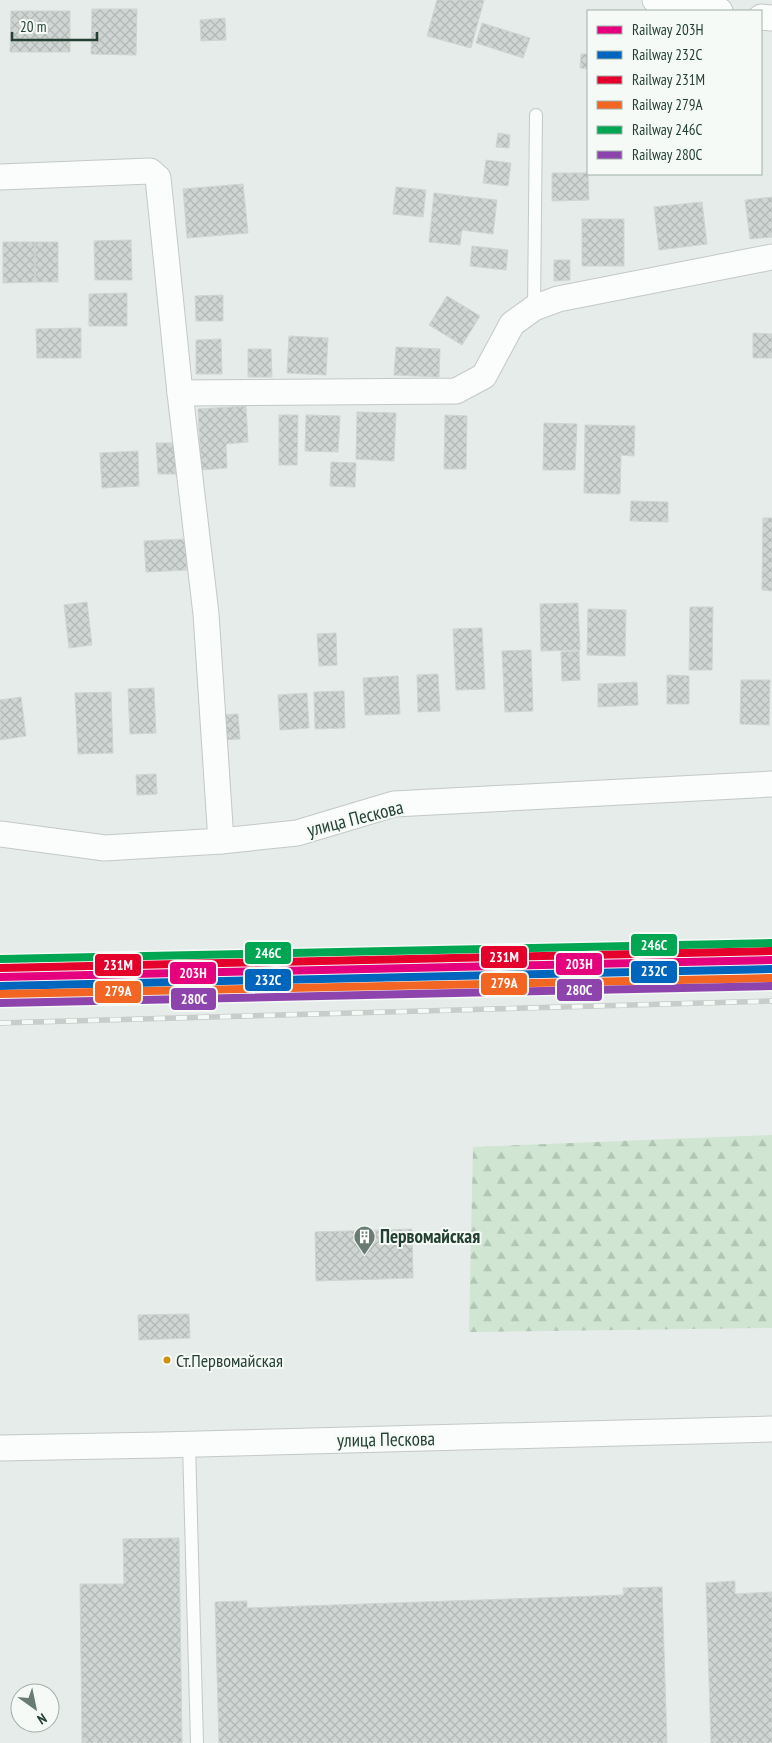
<svg xmlns="http://www.w3.org/2000/svg" width="772" height="1743" viewBox="0 0 772 1743" font-family="'PT Sans Narrow',sans-serif">
<style>
.forest{fill:url(#forest-firs)}
.building{fill:url(#building-cross-hatch);stroke:#cfd5d2}
.lines{fill:none;stroke-linecap:round;stroke-linejoin:round}
.lane-casing{stroke:#c3c9c6;stroke-width:14}
.street-casing{stroke:#c3c9c6;stroke-width:27}
.lane{stroke:#fbfcfc;stroke-width:12}
.street{stroke:#fbfcfc;stroke-width:25}
.rail-casing{stroke:#c8ccca;stroke-width:5.5}
.rail{stroke:#f5faf7;stroke-width:4;stroke-dasharray:11;stroke-linecap:butt}
.rail-1-casing{stroke:#f5faf7;stroke-width:11}
.rail-2-casing{stroke:#f5faf7;stroke-width:11}
.rail-3-casing{stroke:#f5faf7;stroke-width:11}
.rail-4-casing{stroke:#f5faf7;stroke-width:11}
.rail-5-casing{stroke:#f5faf7;stroke-width:11}
.rail-6-casing{stroke:#f5faf7;stroke-width:11}
.rail-1{stroke:#e5007d;stroke-width:8}
.rail-2{stroke:#0065bd;stroke-width:8}
.rail-3{stroke:#e4002b;stroke-width:8}
.rail-4{stroke:#f26522;stroke-width:8}
.rail-5{stroke:#00a651;stroke-width:8}
.rail-6{stroke:#8e44ad;stroke-width:8}
.bus-dot{fill:#cd920a;stroke:#f5faf7;stroke-width:2}
.labels{text-anchor:middle;stroke-width:4;stroke-linejoin:round;paint-order:stroke}
.bus-label{font-size:18px;fill:#244033;stroke:#f5faf7;text-anchor:start}
.street-label{font-size:19px;fill:#244033;stroke:#f5faf7}
.poi-label{font-size:19px;font-weight:bold;fill:#244033;stroke:#f5faf7;text-anchor:start}
.line-badge{stroke:#f5faf7;stroke-width:2}
.badge-label{font-size:14px;text-anchor:middle;font-weight:bold;fill:#fff}
</style>
<defs>
<pattern id="forest-firs" width="22" height="20" patternUnits="userSpaceOnUse" patternTransform="scale(1.25)"><rect width="22" height="20" fill="#d0e5d2"/><path d="M5 1l3.5 6h-7zM16 11l3.5 6h-7z" fill="#b2c6b5"/></pattern>
<pattern id="building-cross-hatch" width="8" height="8" patternUnits="userSpaceOnUse" patternTransform="scale(1.25)"><rect width="8" height="8" fill="#cfd5d2"/><path d="M0 0l8 8M0 8l8-8" fill="none" stroke="#b2b8b5"/></pattern>
</defs>
<rect width="100%" height="100%" fill="#e6ece9"/>
<polygon class="forest" points="772,1135 772,1328 469,1332 473,1147"/>
<g class="building">
<polygon points="437,0 484,0 471,48 427,36"/>
<polygon points="92,9 137,9 136,55 91,54"/>
<polygon points="11,11 70,11 70,52 10,52"/>
<polygon points="225,18 226,40 201,41 200,20"/>
<polygon points="482,23 530,38 523,58 476,43"/>
<polygon points="581,54 588,54 588,69 580,68"/>
<polygon points="498,133 510,135 509,148 496,147"/>
<polygon points="486,160 511,163 508,186 483,183"/>
<polygon points="552,173 588,173 589,200 552,201"/>
<polygon points="243,184 248,233 187,238 183,189"/>
<polygon points="396,187 426,190 423,217 393,214"/>
<polygon points="434,193 497,200 493,234 462,230 460,245 429,242"/>
<polygon points="772,197 772,237 750,239 745,200"/>
<polygon points="702,202 707,244 659,250 654,207"/>
<rect x="582" y="219" width="42" height="47"/>
<polygon points="131,240 132,280 95,280 94,241"/>
<polygon points="3,242 35,242 35,282 3,283"/>
<rect x="35" y="242" width="23" height="40"/>
<polygon points="472,246 508,250 506,270 470,266"/>
<polygon points="554,260 570,260 570,280 554,281"/>
<polygon points="127,293 127,326 89,326 89,294"/>
<polygon points="223,295 223,321 196,321 195,296"/>
<polygon points="447,296 480,316 462,345 429,325"/>
<polygon points="81,328 81,358 37,358 36,329"/>
<polygon points="753,333 772,334 772,358 753,358"/>
<polygon points="289,336 328,338 326,375 287,373"/>
<polygon points="221,339 222,374 196,374 196,340"/>
<polygon points="396,347 440,349 439,377 394,375"/>
<polygon points="248,349 271,349 272,377 248,377"/>
<polygon points="246,406 248,442 226,444 227,468 201,470 198,409"/>
<polygon points="357,412 396,413 394,461 356,459"/>
<polygon points="279,415 298,415 297,465 279,465"/>
<polygon points="306,415 340,416 338,452 305,451"/>
<polygon points="445,415 467,416 466,469 444,469"/>
<polygon points="544,423 577,424 575,470 543,470"/>
<polygon points="585,425 635,426 634,456 621,455 620,494 584,493"/>
<polygon points="156,443 176,443 178,474 158,474"/>
<polygon points="138,451 139,486 102,488 100,453"/>
<polygon points="331,462 356,463 355,487 330,486"/>
<polygon points="631,501 668,502 668,522 630,521"/>
<polygon points="763,518 772,518 772,591 762,590"/>
<polygon points="185,539 187,570 146,572 144,541"/>
<polygon points="87,602 92,645 69,648 64,605"/>
<polygon points="578,603 580,650 541,651 540,604"/>
<polygon points="690,607 713,607 712,670 689,670"/>
<polygon points="588,609 626,610 625,656 587,655"/>
<polygon points="482,628 485,689 456,690 453,629"/>
<polygon points="336,633 337,665 319,666 317,634"/>
<polygon points="531,650 533,711 505,712 502,651"/>
<polygon points="579,651 580,680 562,681 561,652"/>
<polygon points="438,674 440,711 418,712 417,675"/>
<polygon points="667,675 689,676 689,704 667,704"/>
<polygon points="398,676 400,714 365,715 363,678"/>
<polygon points="741,680 770,680 769,725 740,724"/>
<polygon points="637,682 638,705 598,707 598,684"/>
<polygon points="154,688 156,733 130,734 128,689"/>
<polygon points="344,691 345,728 315,729 314,692"/>
<polygon points="111,692 113,753 78,754 75,693"/>
<polygon points="307,693 309,728 280,730 278,695"/>
<polygon points="21,697 26,736 0,740 0,700"/>
<polygon points="238,714 240,739 222,740 221,715"/>
<polygon points="156,774 157,794 137,795 136,775"/>
<polygon points="412,1229 413,1278 316,1281 315,1232"/>
<polygon points="189,1314 190,1338 139,1340 138,1315"/>
<polygon points="179,1538 182,1743 82,1743 80,1584 124,1584 123,1539"/>
<polygon points="735,1581 735,1594 772,1592 772,1743 711,1743 706,1583"/>
<polygon points="662,1587 667,1743 219,1743 215,1602 247,1601 247,1608 624,1595 623,1588"/>
</g>
<g class="lines">
<defs>
<g id="lane">
<polyline points="534,308 536,115"/>
<polyline points="189,1444 197,1743"/>
</g>
<g id="street">
<polyline points="655,0 720,11"/>
<polyline points="761,17 772,18"/>
<polyline points="0,177 150,171 158,178 180,393 206,614 221,841"/>
<polyline points="180,393 456,391 484,376 512,324 534,308 558,299 772,257"/>
<polyline points="0,834 105,848 221,841 297,833 394,804 772,784"/>
<polyline points="0,1448 161,1445 772,1429"/>
</g>
</defs>
<use href="#lane" class="lane-casing"/>
<use href="#street" class="street-casing"/>
<use href="#lane" class="lane"/>
<use href="#street" class="street"/>
<defs>
<polyline id="rail" points="0,1023 772,1001"/>
</defs>
<use href="#rail" class="rail-casing"/>
<use href="#rail" class="rail"/>
<defs>
<polyline id="rail-1" points="0,977 772,960"/>
<polyline id="rail-2" points="0,986 772,969"/>
<polyline id="rail-3" points="0,968 772,951"/>
<polyline id="rail-4" points="0,994 772,978"/>
<polyline id="rail-5" points="0,959 772,943"/>
<polyline id="rail-6" points="1,1003 772,986"/>
</defs>
<use href="#rail-1" class="rail-1-casing"/>
<use href="#rail-2" class="rail-2-casing"/>
<use href="#rail-3" class="rail-3-casing"/>
<use href="#rail-4" class="rail-4-casing"/>
<use href="#rail-5" class="rail-5-casing"/>
<use href="#rail-6" class="rail-6-casing"/>
<use href="#rail-1" class="rail-1"/>
<use href="#rail-2" class="rail-2"/>
<use href="#rail-3" class="rail-3"/>
<use href="#rail-4" class="rail-4"/>
<use href="#rail-5" class="rail-5"/>
<use href="#rail-6" class="rail-6"/>
</g>
<defs>
<symbol id="building-pin" viewBox="-11 -11 22 30"><path d="M0 17L-7.5 6A9.5 9.5 0 1 1 7.5 6Z" fill="#687c73" stroke="#f5faf7"/><path d="M-4-6H4V6H1V3H-1V6H-4ZM-2.5-4.3h1.7v1.8h-1.7ZM.8-4.3h1.7v1.8H.8ZM-2.5-1h1.7V.8h-1.7ZM.8-1h1.7V.8H.8Z" fill="#fff"/></symbol>
</defs>
<g fill-rule="evenodd">
<use href="#building-pin" x="352" y="1224" width="25" height="34"/>
</g>
<circle class="bus-dot" cx="167" cy="1360" r="4.5"/>
<g class="labels">
<g class="bus-label">
<text x="176" y="1367">Ст.Первомайская</text>
</g>
<g class="street-label">
<text transform="translate(355 818) rotate(-14)" y="7">улица Пескова</text>
<text transform="translate(386 1439) rotate(-1)" y="7">улица Пескова</text>
</g>
<g class="poi-label">
<text x="380" y="1243">Первомайская</text>
</g>
</g>
<g class="line-badge">
<rect x="630" y="933" width="48" height="24" rx="5" fill="#00a651"/>
<rect x="244" y="941" width="48" height="24" rx="5" fill="#00a651"/>
<rect x="480" y="945" width="48" height="24" rx="5" fill="#e4002b"/>
<rect x="555" y="952" width="48" height="24" rx="5" fill="#e5007d"/>
<rect x="94" y="953" width="48" height="24" rx="5" fill="#e4002b"/>
<rect x="630" y="960" width="48" height="24" rx="5" fill="#0065bd"/>
<rect x="169" y="961" width="48" height="24" rx="5" fill="#e5007d"/>
<rect x="244" y="968" width="48" height="24" rx="5" fill="#0065bd"/>
<rect x="480" y="972" width="48" height="24" rx="5" fill="#f26522"/>
<rect x="556" y="978" width="47" height="24" rx="5" fill="#8e44ad"/>
<rect x="94" y="980" width="48" height="24" rx="5" fill="#f26522"/>
<rect x="170" y="987" width="47" height="24" rx="5" fill="#8e44ad"/>
</g>
<g class="badge-label">
<text x="654" y="950">246С</text>
<text x="268" y="958">246С</text>
<text x="504" y="962">231М</text>
<text x="579" y="969">203Н</text>
<text x="118" y="970">231М</text>
<text x="654" y="976">232C</text>
<text x="193" y="978">203Н</text>
<text x="268" y="985">232C</text>
<text x="504" y="988">279А</text>
<text x="579" y="995">280С</text>
<text x="118" y="996">279А</text>
<text x="194" y="1004">280С</text>
</g>
<rect x="587" y="10" width="175" height="165" fill="#f5faf7" stroke="#a1b0a9"/>
<rect x="597" y="26" width="25" height="8" fill="#e5007d" stroke="#a1b0a9"/>
<text x="632" y="35" font-size="15" fill="#244033">Railway 203Н</text>
<rect x="597" y="51" width="25" height="8" fill="#0065bd" stroke="#a1b0a9"/>
<text x="632" y="60" font-size="15" fill="#244033">Railway 232C</text>
<rect x="597" y="76" width="25" height="8" fill="#e4002b" stroke="#a1b0a9"/>
<text x="632" y="85" font-size="15" fill="#244033">Railway 231М</text>
<rect x="597" y="101" width="25" height="8" fill="#f26522" stroke="#a1b0a9"/>
<text x="632" y="110" font-size="15" fill="#244033">Railway 279А</text>
<rect x="597" y="126" width="25" height="8" fill="#00a651" stroke="#a1b0a9"/>
<text x="632" y="135" font-size="15" fill="#244033">Railway 246С</text>
<rect x="597" y="151" width="25" height="8" fill="#8e44ad" stroke="#a1b0a9"/>
<text x="632" y="160" font-size="15" fill="#244033">Railway 280С</text>
<g transform="translate(35 1708) rotate(147)"><circle r="24" fill="#f5faf7" stroke="#a1b0a9"/>
<path d="M0-4L9 19L0 12L-9 19Z" fill="#687c73"/>
<text y="-8" font-size="14" font-weight="bold" text-anchor="middle" fill="#244033">N</text>
</g>
<path d="M12 32v8h85v-8" fill="none" stroke="#244033" stroke-width="2.5"/>
<text x="20" y="32" font-size="15" fill="#244033" stroke="#f5faf7" stroke-width="4" paint-order="stroke">20 m</text>
</svg>
